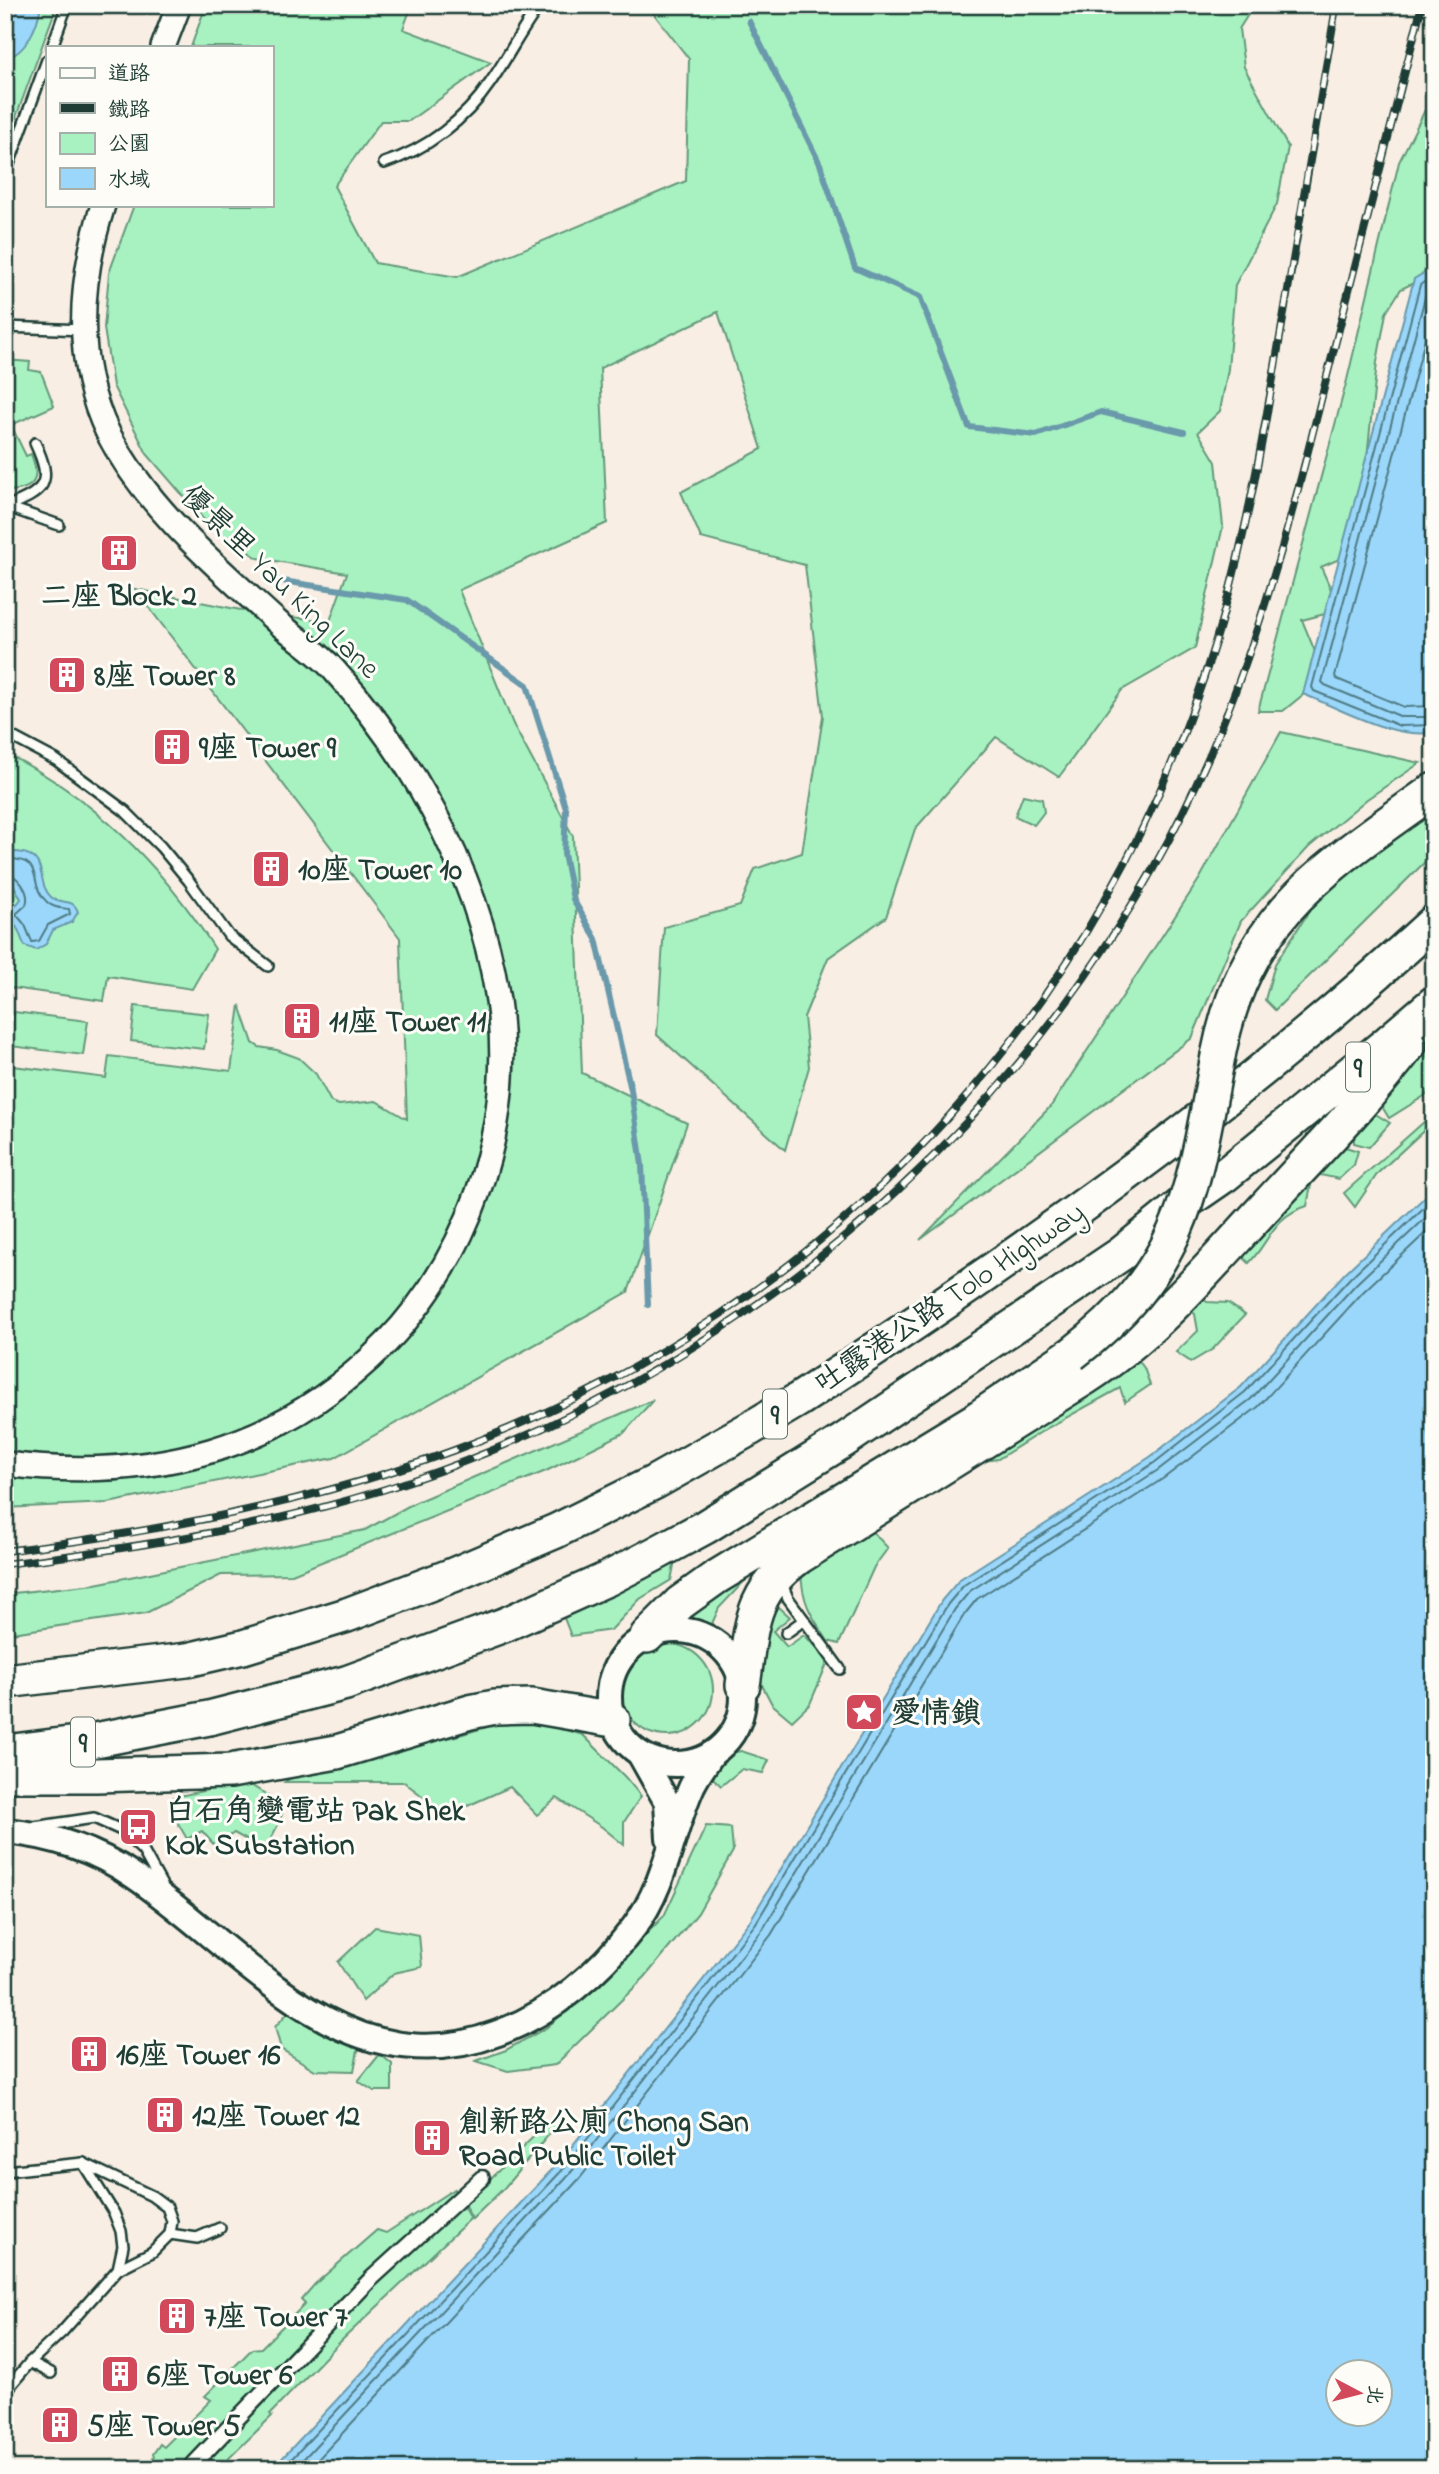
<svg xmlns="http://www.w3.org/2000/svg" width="1439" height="2474" viewBox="0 0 1439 2474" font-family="'Indie Flower','LXGW WenKai TC',sans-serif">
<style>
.green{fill:#a8f2c1;stroke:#64987a;stroke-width:2}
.water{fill:#9ad7fb;stroke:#6999ab;stroke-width:2;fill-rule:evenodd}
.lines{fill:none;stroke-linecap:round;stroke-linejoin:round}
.shore{stroke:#507b84;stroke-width:2}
.stream{stroke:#6999ab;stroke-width:6}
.service-casing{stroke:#1f3d34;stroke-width:14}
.pedestrian-casing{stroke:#1f3d34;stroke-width:19}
.tertiary-casing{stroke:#1f3d34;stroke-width:28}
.secondary-casing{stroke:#1f3d34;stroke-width:30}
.motorway-casing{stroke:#1f3d34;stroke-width:38}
.service{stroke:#fdfcf7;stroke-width:9}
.pedestrian{stroke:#fdfcf7;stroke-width:14}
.tertiary{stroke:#fdfcf7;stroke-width:23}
.secondary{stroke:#fdfcf7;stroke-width:24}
.motorway{stroke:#fdfcf7;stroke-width:33}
.rail-casing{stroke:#1f3d34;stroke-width:8}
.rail{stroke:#fdfcf7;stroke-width:5;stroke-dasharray:16;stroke-linecap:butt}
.motorway-bridge-casing{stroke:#1f3d34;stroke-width:38;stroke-linecap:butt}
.motorway-bridge{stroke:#fdfcf7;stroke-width:33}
.labels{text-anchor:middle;stroke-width:6;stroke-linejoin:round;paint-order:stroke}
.shield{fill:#fdfcf7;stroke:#62766e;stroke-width:2}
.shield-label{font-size:28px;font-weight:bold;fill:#1f3d34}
.street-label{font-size:30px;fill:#1f3d34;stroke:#fdfcf7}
.poi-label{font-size:30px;font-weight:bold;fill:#1f3d34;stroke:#fdfcf7;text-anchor:start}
</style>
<rect width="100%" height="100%" fill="#f8eee4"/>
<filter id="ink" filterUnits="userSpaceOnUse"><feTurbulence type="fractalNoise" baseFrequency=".0143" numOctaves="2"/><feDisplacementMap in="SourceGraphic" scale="14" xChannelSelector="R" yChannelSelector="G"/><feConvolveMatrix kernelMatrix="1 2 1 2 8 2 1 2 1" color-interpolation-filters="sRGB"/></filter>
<g filter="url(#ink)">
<g class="green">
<polygon points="5,5 57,5 5,147"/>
<polygon points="206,5 412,5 403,29 491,62 409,121 381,121 334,186 375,263 457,277 686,181 689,59 647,5 1254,5 1239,29 1244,67 1288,147 1277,204 1235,285 1228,369 1220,411 1198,432 1216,462 1223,526 1195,648 1122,690 1059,777 996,737 915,829 886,917 828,958 804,1017 809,1067 785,1150 657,1035 664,927 740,906 755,869 802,853 823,716 805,565 701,538 681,492 762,449 718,312 600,368 607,523 459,590 513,724 573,836 582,1073 687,1123 628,1292 334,1458 108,1503 5,1508 5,1065 106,1078 109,1056 231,1071 240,1005 253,1043 259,1047 277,1050 299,1058 316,1074 331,1102 339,1105 376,1101 407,1119 400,938 135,589 261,614 330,621 347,573 258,558 211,528 147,454 113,386 104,328 109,273 134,205 271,205 271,47 191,47"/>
<polygon points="1434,92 1434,273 1401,289 1386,313 1377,362 1365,477 1344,557 1321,567 1340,610 1302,620 1316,654 1320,681 1283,711 1258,711 1347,380 1399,162"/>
<path d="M5 360 30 362 29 370 41 372 54 406 11 425 26 456 31 454C42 481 33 491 5 491Z"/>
<polygon points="1281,732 1420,763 1367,799 1309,847 1241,921 1192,1038 920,1240 1051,1106 1200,878"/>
<path d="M5 753C94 797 162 866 215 949L192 989 108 976 104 1001 5 987Z"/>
<polygon points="1023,795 1042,799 1044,812 1034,825 1015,816"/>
<polygon points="1434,810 1434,853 1275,1010 1265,1000 1275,964 1310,910 1345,875"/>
<polygon points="135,1006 209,1014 204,1049 131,1041"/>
<polygon points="14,1012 88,1021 83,1055 10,1046"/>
<polygon points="1434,1033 1434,1090 1389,1118 1378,1100 1425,1037"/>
<polygon points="1369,1110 1390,1123 1369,1147 1354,1143 1354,1127"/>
<polygon points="1434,1113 1434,1121 1378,1173 1355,1207 1344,1193"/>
<polygon points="1333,1143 1358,1151 1354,1165 1339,1179 1320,1175 1316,1163"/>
<path d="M1301 1183 1311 1185 1307 1206C1272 1217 1271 1240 1249 1263L1240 1254Z"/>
<polygon points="1193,1291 1207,1302 1228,1303 1245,1315 1213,1349 1191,1362 1176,1352 1198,1331 1195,1314 1178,1304"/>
<polygon points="1133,1353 1144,1368 1150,1385 1125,1402 1120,1388 1049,1427 998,1459 962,1464"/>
<polygon points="653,1400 624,1433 546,1471 292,1574 221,1575 146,1613 5,1634 5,1594 95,1584 365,1530 414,1503"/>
<path d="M871 1530 888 1548 874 1567 839 1644 828 1641C811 1615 802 1603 801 1571Z"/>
<polygon points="675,1561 671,1580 640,1599 611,1630 571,1636 564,1618 579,1606"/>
<polygon points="750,1575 719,1608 710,1628 689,1621 692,1606"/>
<polygon points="769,1606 779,1607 790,1617 773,1631 787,1647 804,1635 829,1659 810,1704 792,1721 772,1704 754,1670"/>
<circle cx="667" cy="1690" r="46"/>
<polygon points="521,1717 583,1735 625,1777 641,1796 624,1822 624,1845 602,1827 557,1798 537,1815 510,1787 447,1815 404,1782 285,1782 308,1765 449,1738"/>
<polygon points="741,1751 769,1760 763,1773 742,1769 721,1786 712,1777 725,1754"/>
<polygon points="246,1782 284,1806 280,1821 265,1850 234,1833 215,1846 202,1831 187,1839 175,1818 174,1797"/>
<polygon points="706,1826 731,1828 733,1851 698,1913 645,1977 555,2065 508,2071 476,2061 506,2050 546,2028 594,1988 664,1916"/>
<polygon points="375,1927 419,1935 422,1967 394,1973 363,2001 338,1962"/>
<polygon points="302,1997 359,2045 354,2071 315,2070 281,2049 275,2027"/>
<polygon points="380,2054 392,2064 392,2091 374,2091 358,2081"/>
<polygon points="553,2118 562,2119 504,2188 472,2219 464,2204"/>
<polygon points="454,2189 470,2219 341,2341 270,2414 272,2416 218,2469 135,2469 140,2464 145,2467 154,2457 153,2454 160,2444 164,2447 211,2400 205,2396 252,2349 261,2348 305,2304 301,2300 315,2284 377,2230 386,2233"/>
</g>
<g class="water">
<path d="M5 5H41C38 24 27 54 5 58Z"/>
<path d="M1434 267V732C1396 741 1339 708 1303 694L1414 279Z"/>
<path d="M5 852C54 849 33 880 51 897 61 905 73 897 78 912L72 922 53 930 46 944 36 950 25 946C18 935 21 924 5 920V906L17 904 21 899 13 884 5 879Z"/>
<path d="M1434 1188V2469H272L561 2160 751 1919 942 1600 960 1579 1150 1457 1241 1387 1345 1273ZM1380 2372V2414H1338V2372Z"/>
</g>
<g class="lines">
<g class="shore">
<polyline points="1434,275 1420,285 1312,687 1314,691 1400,726 1434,725"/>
<polyline points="1434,285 1427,290 1322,682 1325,685 1402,717 1434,717"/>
<polyline points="1434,306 1335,676 1337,679 1404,707 1434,706"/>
<path d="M5 859C48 858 26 884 47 902 53 908 61 908 69 909L70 914 48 925 39 941 32 942 25 925 16 914 26 905C31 892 18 875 5 873"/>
<polyline points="282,2469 567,2165 756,1923 948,1604 964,1585 1154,1463 1245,1392 1350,1278 1434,1198"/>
<polyline points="294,2469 573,2170 763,1929 955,1609 970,1591 1158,1470 1251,1399 1356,1284 1434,1210"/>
<polyline points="309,2469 581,2177 771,1935 964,1615 977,1599 1164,1478 1258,1407 1364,1291 1434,1225"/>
</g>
<g class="stream">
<polyline points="749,21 820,164 855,268 920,297 969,427 1036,435 1101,412 1184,432"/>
<polyline points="276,580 407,600 527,685 566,809 564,854 573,899 596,939 631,1090 642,1165 648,1305"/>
</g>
<defs>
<g id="service">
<polyline points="52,47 67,5"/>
<path d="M384 163C426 150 465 120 490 83 508 57 521 30 540 5"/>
<polyline points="5,175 47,60"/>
<polyline points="5,327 84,330"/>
<polyline points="5,506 59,525"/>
<path d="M6 507C45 491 54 484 35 443"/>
<polyline points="5,733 56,760 125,811 161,847 189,881 229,936 268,966"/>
<polyline points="782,1584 788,1598 840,1669"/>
<polyline points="786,1633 804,1620"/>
<polyline points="34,1827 94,1818 121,1830 143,1851 164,1889"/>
<polyline points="5,2171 83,2163 152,2196 167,2207 172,2221 170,2234 152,2252 118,2269"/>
<polyline points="170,2234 197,2238 220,2228"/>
<polyline points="30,2362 51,2373"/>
<polyline points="5,2392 30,2362 62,2332 118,2269 123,2246 121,2231 114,2213 83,2163"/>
</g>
<polyline id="pedestrian" points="189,2469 371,2279 482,2178"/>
<g id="tertiary">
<polyline points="163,47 179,5"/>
<path d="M5 1464C152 1482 280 1451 386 1343 468 1258 511 1135 500 1017 487 891 418 763 334 670 317 651 294 637 275 620 214 564 146 507 108 433 73 361 80 279 103 205"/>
</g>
<g id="secondary">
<circle cx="676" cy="1697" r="67"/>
<polyline points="640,1754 667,1802 669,1838"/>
<path d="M5 1831C50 1835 97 1850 134 1876 246 1952 345 2091 498 2033 552 2013 600 1972 634 1927 666 1885 671 1833 692 1786 698 1774 705 1764 712 1754"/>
</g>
<g id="motorway">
<path d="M1218 1056C1246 914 1324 869 1434 790"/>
<polyline points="647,1636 680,1603 715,1578 975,1420 1072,1354"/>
<path d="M5 1681 187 1660 243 1647 347 1615 453 1575 556 1531 655 1482 751 1428 798 1400C1020 1256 1239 1102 1434 922"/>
<path d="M743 1685C752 1628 748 1594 799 1557L1085 1378C1155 1333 1210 1266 1267 1205 1315 1153 1366 1101 1409 1045"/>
<polyline points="5,1752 85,1742 209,1718 346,1683 504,1625 607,1579 655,1554 705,1527 843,1441 1121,1254 1180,1206 1225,1175 1386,1044 1434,1003"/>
<polyline points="5,1775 96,1775 230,1771 337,1752 470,1712 495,1707 532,1706 613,1720"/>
</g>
</defs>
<use href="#service" class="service-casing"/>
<use href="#pedestrian" class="pedestrian-casing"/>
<use href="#tertiary" class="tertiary-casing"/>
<use href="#secondary" class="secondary-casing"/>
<use href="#motorway" class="motorway-casing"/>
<use href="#service" class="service"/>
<use href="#pedestrian" class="pedestrian"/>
<use href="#tertiary" class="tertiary"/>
<use href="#secondary" class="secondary"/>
<use href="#motorway" class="motorway"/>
<defs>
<g id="rail">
<path d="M5 1551C177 1529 350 1496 510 1428 852 1283 1105 1001 1214 646 1246 541 1264 433 1282 325 1299 221 1317 117 1335 13"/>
<path d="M5 1564C143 1547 281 1525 413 1480 770 1359 1077 1081 1220 730 1267 615 1297 496 1327 376 1359 252 1390 129 1422 5"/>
</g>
</defs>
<use href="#rail" class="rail-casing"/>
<use href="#rail" class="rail"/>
<defs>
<path id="motorway-bridge" d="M1072 1354C1186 1267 1193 1188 1218 1056"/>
</defs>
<use href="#motorway-bridge" class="motorway-bridge-casing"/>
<use href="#motorway-bridge" class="motorway-bridge"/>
</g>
</g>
<defs>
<symbol id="building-square" viewBox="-11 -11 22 22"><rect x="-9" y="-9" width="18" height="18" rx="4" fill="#d1495b" stroke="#fdfcf7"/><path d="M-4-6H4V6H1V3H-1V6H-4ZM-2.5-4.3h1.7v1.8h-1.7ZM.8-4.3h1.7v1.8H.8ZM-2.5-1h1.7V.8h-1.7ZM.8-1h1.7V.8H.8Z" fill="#fff"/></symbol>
<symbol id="sight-square" viewBox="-11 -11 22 22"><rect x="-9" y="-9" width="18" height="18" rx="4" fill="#d1495b" stroke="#fdfcf7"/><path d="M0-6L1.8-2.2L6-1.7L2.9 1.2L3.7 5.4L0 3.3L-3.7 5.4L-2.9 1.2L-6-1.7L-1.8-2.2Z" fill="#fff"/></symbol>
<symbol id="bus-square" viewBox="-11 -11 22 22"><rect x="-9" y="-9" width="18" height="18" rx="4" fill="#d1495b" stroke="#fdfcf7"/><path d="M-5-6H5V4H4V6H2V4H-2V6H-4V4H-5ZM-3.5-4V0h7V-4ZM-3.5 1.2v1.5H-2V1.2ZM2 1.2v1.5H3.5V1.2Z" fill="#fff"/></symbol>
</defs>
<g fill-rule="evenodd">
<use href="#building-square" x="97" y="531" width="44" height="44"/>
<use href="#building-square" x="45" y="653" width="44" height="44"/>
<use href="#building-square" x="150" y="725" width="44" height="44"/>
<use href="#building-square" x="249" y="847" width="44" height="44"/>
<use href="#building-square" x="280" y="999" width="44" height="44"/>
<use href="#sight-square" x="842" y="1690" width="44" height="44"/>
<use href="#bus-square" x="116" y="1805" width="44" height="44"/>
<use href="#building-square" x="67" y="2032" width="44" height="44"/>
<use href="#building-square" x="143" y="2093" width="44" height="44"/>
<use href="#building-square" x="410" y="2116" width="44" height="44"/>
<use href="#building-square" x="155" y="2294" width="44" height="44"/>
<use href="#building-square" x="98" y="2352" width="44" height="44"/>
<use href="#building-square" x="38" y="2403" width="44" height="44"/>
</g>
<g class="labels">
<g class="shield">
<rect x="1346" y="1042.5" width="24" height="49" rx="5"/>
<rect x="763" y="1389.5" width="24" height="49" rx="5"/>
<rect x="71" y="1717.5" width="24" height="49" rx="5"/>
</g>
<g class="shield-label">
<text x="1358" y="1077">9</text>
<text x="775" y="1424">9</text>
<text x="83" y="1752">9</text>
</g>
<g class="street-label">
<text transform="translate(281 581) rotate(44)" y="10">優景里 Yau King Lane</text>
<text transform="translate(949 1297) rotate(-34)" y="10">吐露港公路 Tolo Highway</text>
</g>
<g class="poi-label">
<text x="119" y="605" text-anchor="middle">二座 Block 2</text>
<text x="94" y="685">8座 Tower 8</text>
<text x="199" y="757">9座 Tower 9</text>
<text x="298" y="879">10座 Tower 10</text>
<text x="329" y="1031">11座 Tower 11</text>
<text x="891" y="1722">愛情鎖</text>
<text x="165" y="1820">白石角變電站 Pak Shek<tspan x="165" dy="34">Kok Substation</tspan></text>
<text x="116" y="2064">16座 Tower 16</text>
<text x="192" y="2125">12座 Tower 12</text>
<text x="459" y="2131">創新路公廁 Chong San<tspan x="459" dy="34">Road Public Toilet</tspan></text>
<text x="204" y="2326">7座 Tower 7</text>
<text x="147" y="2384">6座 Tower 6</text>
<text x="87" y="2435">5座 Tower 5</text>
</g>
</g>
<rect width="1439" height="2474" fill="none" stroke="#fdfcf7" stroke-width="28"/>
<rect x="14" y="14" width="1411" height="2446" fill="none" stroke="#1f3d34" stroke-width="2.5" filter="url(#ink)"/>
<rect x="46" y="46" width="228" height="161" fill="#fdfcf7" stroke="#a4b0a9" stroke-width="2"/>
<rect x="60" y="68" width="35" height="10" fill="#fdfcf7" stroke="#a4b0a9" stroke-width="2"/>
<text x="108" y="80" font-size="21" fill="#1f3d34">道路</text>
<rect x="60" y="103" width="35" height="10" fill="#1f3d34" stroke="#a4b0a9" stroke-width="2"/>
<text x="108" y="116" font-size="21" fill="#1f3d34">鐵路</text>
<rect x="60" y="133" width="35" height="21" fill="#a8f2c1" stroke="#a4b0a9" stroke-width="2"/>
<text x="108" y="150" font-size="21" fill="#1f3d34">公園</text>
<rect x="60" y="168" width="35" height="21" fill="#9ad7fb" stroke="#a4b0a9" stroke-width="2"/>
<text x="108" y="186" font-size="21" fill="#1f3d34">水域</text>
<g transform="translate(1359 2393) rotate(97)"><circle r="33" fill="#fdfcf7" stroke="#a4b0a9" stroke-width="2"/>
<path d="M0-5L12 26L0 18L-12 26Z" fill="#d1495b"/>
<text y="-10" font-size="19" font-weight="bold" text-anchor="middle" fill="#1f3d34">北</text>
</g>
</svg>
